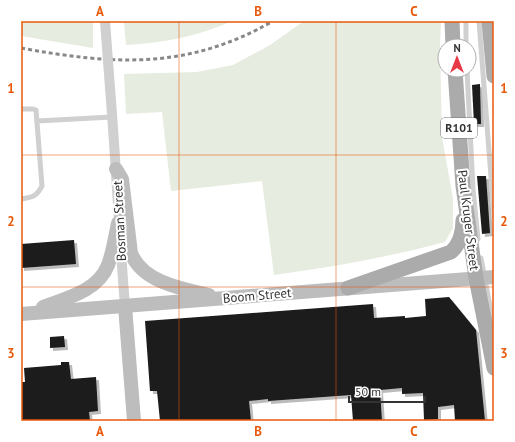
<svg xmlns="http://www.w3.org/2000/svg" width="515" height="442" viewBox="0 0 515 442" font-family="'PT Sans',sans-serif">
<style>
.green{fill:#e6ecdf}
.building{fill:#1a1a1a;filter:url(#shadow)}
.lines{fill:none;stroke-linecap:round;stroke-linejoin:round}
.service{stroke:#d0d0d0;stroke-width:5}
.minor{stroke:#d0d0d0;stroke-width:10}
.secondary{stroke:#bdbdbd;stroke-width:14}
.primary{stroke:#ababab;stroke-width:15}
.rail{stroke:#888;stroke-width:3;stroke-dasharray:4 3;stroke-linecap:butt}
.minor-bridge{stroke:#d0d0d0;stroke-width:10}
.grid{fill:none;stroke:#e8590c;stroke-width:1;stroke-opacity:0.55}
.labels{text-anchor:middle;stroke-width:4;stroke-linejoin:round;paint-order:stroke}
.shield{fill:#fff;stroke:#707070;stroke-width:1}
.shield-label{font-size:12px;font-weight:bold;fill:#333}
.street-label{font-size:13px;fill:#333;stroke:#fff}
.neatline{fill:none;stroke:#e8590c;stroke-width:1.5}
.grid-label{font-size:13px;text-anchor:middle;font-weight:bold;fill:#e8590c}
</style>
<defs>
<filter id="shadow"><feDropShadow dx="3" dy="3" stdDeviation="0" flood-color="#0004"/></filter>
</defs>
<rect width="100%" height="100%" fill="#fff"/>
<g class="green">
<polygon points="21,21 93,21 93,48 21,36"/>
<path d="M124 21H232C199 36 163 43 126 45Z"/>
<path d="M304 21H441L440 47 442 137 453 199V228L445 242C389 257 332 267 274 275L262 181 171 191 162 112 126 114 124 74 197 72 233 65 270 45Z"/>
</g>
<g class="building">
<polygon points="480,84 481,124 474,124 472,85"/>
<polygon points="477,176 486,176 490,233 482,234"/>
<polygon points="74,240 76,264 21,268 21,244"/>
<polygon points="449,297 476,330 485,421 455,421 454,405 438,407 438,419 424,420 423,393 402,394 402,388 380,390 382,421 353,421 351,395 268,401 268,399 249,401 251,421 160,421 157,391 150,391 145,321 373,304 374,318 405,316 405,318 426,316 425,299"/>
<polygon points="64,336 65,347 50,348 50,337"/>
<polygon points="61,362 69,362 71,379 96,377 98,411 89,412 90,421 21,421 21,382 25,382 24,368 61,365"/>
</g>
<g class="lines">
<g class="service">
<polyline points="466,21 466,46"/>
<polyline points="479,21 494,216"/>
<polyline points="467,70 473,189 478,239"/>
<path d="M21 109H33L36 110 42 186C36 197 33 197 21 199"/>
<polyline points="37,121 112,117"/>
<polyline points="481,258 494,328"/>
</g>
<path class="minor" d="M110 88C116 161 119 233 125 306"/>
<g class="secondary">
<path d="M116 169 122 179 131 253C142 282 182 289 209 295"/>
<polyline points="125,306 134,421"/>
<path d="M43 307C67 298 98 291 108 265 113 252 115 237 118 223"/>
<polyline points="21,314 494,277"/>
</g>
<g class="primary">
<polyline points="452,21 453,46"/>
<polyline points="489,21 494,76"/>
<polyline points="455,70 463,186 476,278 494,368"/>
<path d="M348 288 451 252C460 244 463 231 463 220"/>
</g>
<path class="rail" d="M21 48C114 65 188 70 273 21"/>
<polyline class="minor-bridge" points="105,21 110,88"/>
</g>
<path class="grid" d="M179 21V421M336 21V421M21 155H494M21 287H494"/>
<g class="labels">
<rect class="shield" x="441" y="118" width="36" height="20" rx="3"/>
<g class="shield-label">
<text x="459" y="132">R101</text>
</g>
<g class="street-label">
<text transform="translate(469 220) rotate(83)" y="5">Paul Kruger Street</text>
<text transform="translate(119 221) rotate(-93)" y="5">Bosman Street</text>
<text transform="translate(257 295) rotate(-5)" y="5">Boom Street</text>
</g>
</g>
<rect width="515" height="442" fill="none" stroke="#ffffff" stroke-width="44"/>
<g transform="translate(457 58)"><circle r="19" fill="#ffffff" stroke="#adadad"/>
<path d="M0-3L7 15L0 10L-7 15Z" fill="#e63946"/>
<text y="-6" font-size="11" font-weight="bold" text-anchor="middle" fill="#333333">N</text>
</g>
<path d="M349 396v6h76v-6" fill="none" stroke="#333333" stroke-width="2"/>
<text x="355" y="396" font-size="12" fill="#333333" stroke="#ffffff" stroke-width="3" paint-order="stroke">50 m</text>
<rect x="22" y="22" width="471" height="398" class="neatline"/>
<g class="grid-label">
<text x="100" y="16">A</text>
<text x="258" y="16">B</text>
<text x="414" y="16">C</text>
<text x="11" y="93">1</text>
<text x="504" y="93">1</text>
<text x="11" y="226">2</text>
<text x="504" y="226">2</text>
<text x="11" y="358">3</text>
<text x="504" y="358">3</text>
<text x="100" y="436">A</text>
<text x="258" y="436">B</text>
<text x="414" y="436">C</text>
</g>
</svg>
